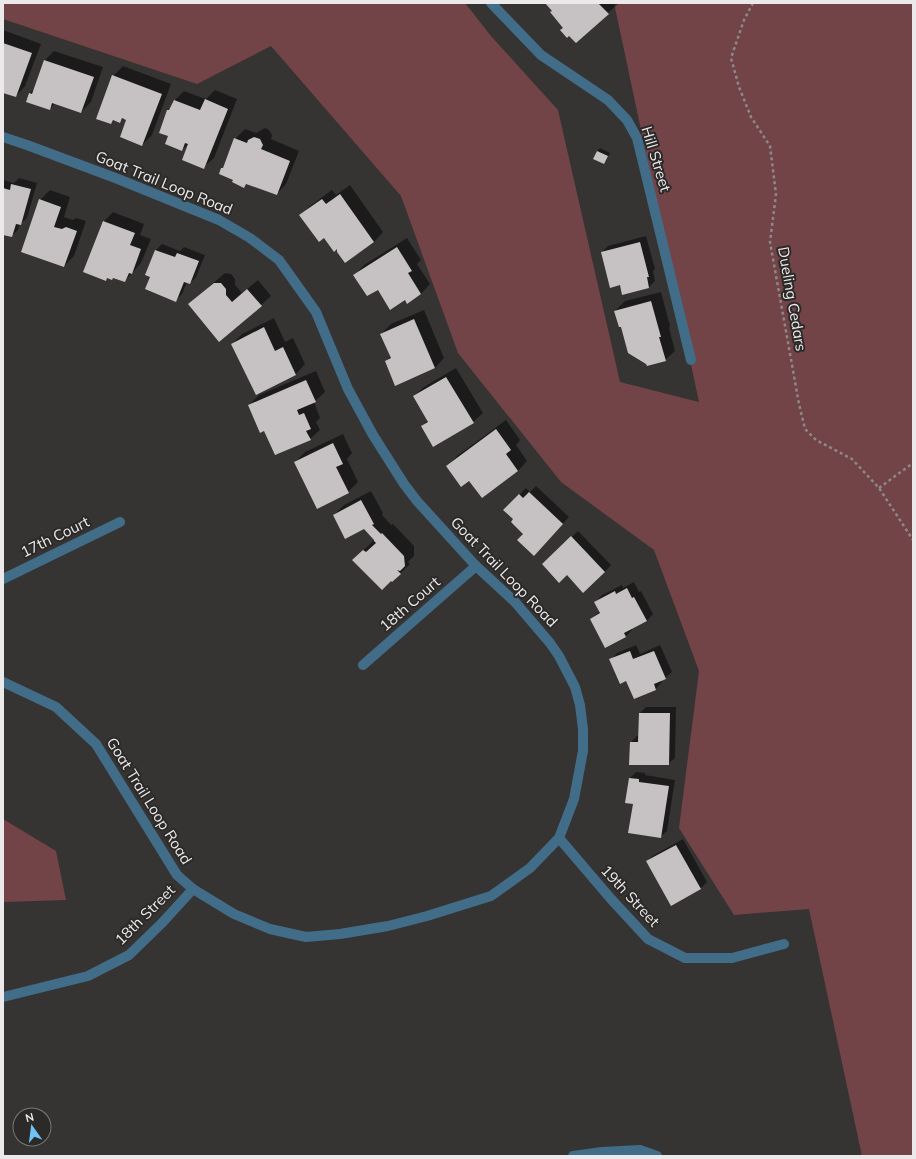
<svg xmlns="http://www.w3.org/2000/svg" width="916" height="1159" viewBox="0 0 916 1159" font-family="Mulish,sans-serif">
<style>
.green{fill:#724447}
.shadow{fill:#0007}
.building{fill:#c6c2c3}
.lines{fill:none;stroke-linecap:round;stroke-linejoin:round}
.path{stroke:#8b8989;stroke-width:2.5;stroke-dasharray:3 3;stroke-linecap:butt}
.street{stroke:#426d88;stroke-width:10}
.labels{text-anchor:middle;stroke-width:4;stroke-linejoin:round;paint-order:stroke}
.street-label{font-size:15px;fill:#ebe9e9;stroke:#2c2929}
</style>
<rect width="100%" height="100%" fill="#363333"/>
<g class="green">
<polygon points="3,3 465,3 491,36 558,110 620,382 699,402 614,3 913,3 913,1156 862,1156 809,909 734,915 679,828 699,671 654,550 561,482 458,353 401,196 271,46 197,84 3,19"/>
<polygon points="3,819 56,851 66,900 3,902"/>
</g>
<g class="shadow">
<polygon points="546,3 617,3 618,4 608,13 564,28 553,11"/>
<polygon points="3,30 41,44 25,86 16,96 3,92"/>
<polygon points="54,51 103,67 91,102 81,112 55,103 50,109 30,93 35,88 45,60"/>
<polygon points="123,66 171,84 152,135 142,145 128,119 124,118 119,122 114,120 111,123 113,76"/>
<polygon points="215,90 237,99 214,158 204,167 191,141 182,150 169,135 168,110 172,106 175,100 184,91 206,99"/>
<polygon points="265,128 269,130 272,135 271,139 299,151 286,184 277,194 247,183 244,186 222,169 225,166 235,139 245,129 256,133"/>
<polygon points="600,148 610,153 604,163 597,151"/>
<polygon points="19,178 37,183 27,218 20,224 18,230 11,236 3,234 3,180 14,183"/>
<polygon points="350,185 383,232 374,242 345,262 338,247 301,215 310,206 332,190 336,195"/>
<polygon points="50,190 70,197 64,217 73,220 76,218 86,221 74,256 64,266 40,200"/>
<polygon points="113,212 144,224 140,235 151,239 141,263 125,281 114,277 108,277 106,279 103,222"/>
<polygon points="646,236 655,269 653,271 655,281 649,287 623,294 620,284 602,252 608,246"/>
<polygon points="407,238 421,260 417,264 430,284 421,294 405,299 378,289 355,275 364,265"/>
<polygon points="162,244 180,251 184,247 205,255 196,277 190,283 187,282 182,294 176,300 151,276 146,274 156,250"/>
<polygon points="225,273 231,274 235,279 235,285 242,293 258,280 271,296 261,305 189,304"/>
<polygon points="661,292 670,326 669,328 675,351 665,360 622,326 615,311 625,301"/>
<polygon points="424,310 444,358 435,368 386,361 391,356 381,334 391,324"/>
<polygon points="274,318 285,342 293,338 305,364 296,374 257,393 232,344 242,334"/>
<polygon points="456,368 483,413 473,422 422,426 428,420 414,396 424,387"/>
<polygon points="316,371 325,392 314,402 320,418 316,422 320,430 310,439 265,429 249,405 259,395"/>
<polygon points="506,420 520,440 516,445 527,461 518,471 469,480 447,466 457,456"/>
<polygon points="343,434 352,453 347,459 358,482 348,492 295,462 305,452"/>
<polygon points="536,486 569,517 540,548 525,534 515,519 505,510 526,488 530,492"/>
<polygon points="371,491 383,513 382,515 391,525 393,524 414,546 414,556 408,562 410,564 392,581 354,560 375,539 364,528 334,515 344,505"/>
<polygon points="578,531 611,565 605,572 567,574 549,558"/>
<polygon points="634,582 639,592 641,591 653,614 647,621 631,628 632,630 626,636 605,647 591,619 600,611 596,602 602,595 622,585 623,588"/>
<polygon points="636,645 640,654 660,645 672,672 665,678 661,680 662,682 656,689 635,698 627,680 611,660 617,653"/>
<polygon points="646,707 676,707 675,758 668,764 631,742 637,736 639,736 640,713"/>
<polygon points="636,772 645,773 645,775 675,780 667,831 660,837 634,803 630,778"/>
<polygon points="683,839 707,882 701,888 671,904 647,861 654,855"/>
</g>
<g class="building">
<polygon points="545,3 598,3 609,14 576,43 569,36 567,38 560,30 563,28 550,12 552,11"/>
<polygon points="3,43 32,53 16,97 3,93"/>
<polygon points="44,60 94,77 81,113 52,103 50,110 26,102 29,93 32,94"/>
<polygon points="112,75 162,94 142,146 120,137 126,120 122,118 120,123 113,120 111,124 96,119"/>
<polygon points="205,99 228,109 204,169 182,160 188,144 185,143 182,151 165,144 168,136 159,133 167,110 169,110 174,100 200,110"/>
<polygon points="254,137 260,139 263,145 261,149 290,161 277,195 246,184 244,188 232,182 233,180 219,174 221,168 223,168 234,138 247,143 248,140"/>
<polygon points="597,151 608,156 604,164 593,159"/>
<polygon points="11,184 31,189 21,225 16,224 12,237 3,235 3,188 10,190"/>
<polygon points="340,194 374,242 345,263 337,252 337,249 334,252 324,238 319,242 299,215 322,199 326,204"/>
<polygon points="39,199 61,207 54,227 62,229 66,227 77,231 64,267 21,252"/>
<polygon points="103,221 135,233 130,245 141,249 132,274 129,273 125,282 113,278 112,280 107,278 106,281 83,272"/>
<polygon points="640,242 649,277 647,277 649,288 622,295 620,285 610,288 601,252"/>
<polygon points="397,247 412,271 408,273 421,294 407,304 405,300 390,310 378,290 367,296 353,275"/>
<polygon points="155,250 175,257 177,253 199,261 190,284 184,282 176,302 145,289 150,277 145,275"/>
<polygon points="214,283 221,283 226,289 226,295 232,302 247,289 262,306 219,342 188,304"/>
<polygon points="651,301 661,337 659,337 666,361 647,366 646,364 628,353 621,327 619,327 614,311"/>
<polygon points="414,319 435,368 395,386 385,361 391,358 380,334"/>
<polygon points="264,327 275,351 283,347 296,375 256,395 231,344"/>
<polygon points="446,377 474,423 433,447 421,426 428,422 413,396"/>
<polygon points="306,380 316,402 297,410 299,415 304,413 311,429 306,431 311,440 275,455 264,431 260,433 248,405"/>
<polygon points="496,429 511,450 506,454 518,471 482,498 469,481 461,487 446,466"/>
<polygon points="333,443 343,464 336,467 349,493 317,509 294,462"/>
<polygon points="529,492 563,524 534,556 517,540 523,534 511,522 513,519 503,510 519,494 523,498"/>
<polygon points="361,500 374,524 372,525 381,534 382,533 404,556 405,566 400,571 397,570 401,574 392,582 391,581 382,590 352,560 363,550 366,552 376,543 374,541 374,540 364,529 345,539 333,515"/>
<polygon points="571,536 605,572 583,593 567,575 559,583 542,564"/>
<polygon points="627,588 632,598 634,597 647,621 624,633 626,637 605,648 590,619 600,613 594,602 615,591 616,594"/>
<polygon points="630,651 633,659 654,651 666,679 654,684 656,690 634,699 626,681 620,684 609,659"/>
<polygon points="639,713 670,713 669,765 629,765 630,742 638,742"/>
<polygon points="629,778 639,779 639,782 669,786 661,838 628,833 633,804 625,803"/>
<polygon points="676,845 701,889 671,906 646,861"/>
</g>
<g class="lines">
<g class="path">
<polyline points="753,3 744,20 731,58 739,87 751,117 770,146 776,194 770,242 799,404 805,429 816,440 852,459 879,488 913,540"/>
<polyline points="879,488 913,463"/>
</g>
<g class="street">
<polyline points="491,3 541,55 608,100 627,120 637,138 691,360"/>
<polyline points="3,137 27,145 118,179 219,220 250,238 279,260 316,312 348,389 373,435 404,484 417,501 476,566 515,602 550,643 559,656 575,687 580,705 583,729 583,751 574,799 559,838 530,868 491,896 427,916 388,926 340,934 306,937 270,929 234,914 193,889 177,875 96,744 56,707 3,682"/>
<polyline points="3,579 120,522"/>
<polyline points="363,665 476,566"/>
<polyline points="559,838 611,899 648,939 685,958 732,958 784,944"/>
<polyline points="3,997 88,976 129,955 162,923 193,889"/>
<polyline points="573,1156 602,1152 640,1150 657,1156"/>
</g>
</g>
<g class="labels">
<g class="street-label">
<text transform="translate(656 159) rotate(73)" y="5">Hill Street</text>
<text transform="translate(164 183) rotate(22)" y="5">Goat Trail Loop Road</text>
<text transform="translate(792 299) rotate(80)" y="5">Dueling Cedars</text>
<text transform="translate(55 537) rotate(-26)" y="5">17th Court</text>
<text transform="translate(504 572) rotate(46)" y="5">Goat Trail Loop Road</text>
<text transform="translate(410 604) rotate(-41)" y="5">18th Court</text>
<text transform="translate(149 801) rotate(58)" y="5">Goat Trail Loop Road</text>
<text transform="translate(630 896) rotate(47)" y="5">19th Street</text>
<text transform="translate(145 915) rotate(-45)" y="5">18th Street</text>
</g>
</g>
<rect width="916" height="1159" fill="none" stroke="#ebe9e9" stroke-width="8"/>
<g transform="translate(32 1127) rotate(346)"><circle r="19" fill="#2c2929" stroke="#787676"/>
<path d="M0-3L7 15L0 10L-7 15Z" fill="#70c2f4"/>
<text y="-6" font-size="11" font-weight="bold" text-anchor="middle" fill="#ebe9e9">N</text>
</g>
</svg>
